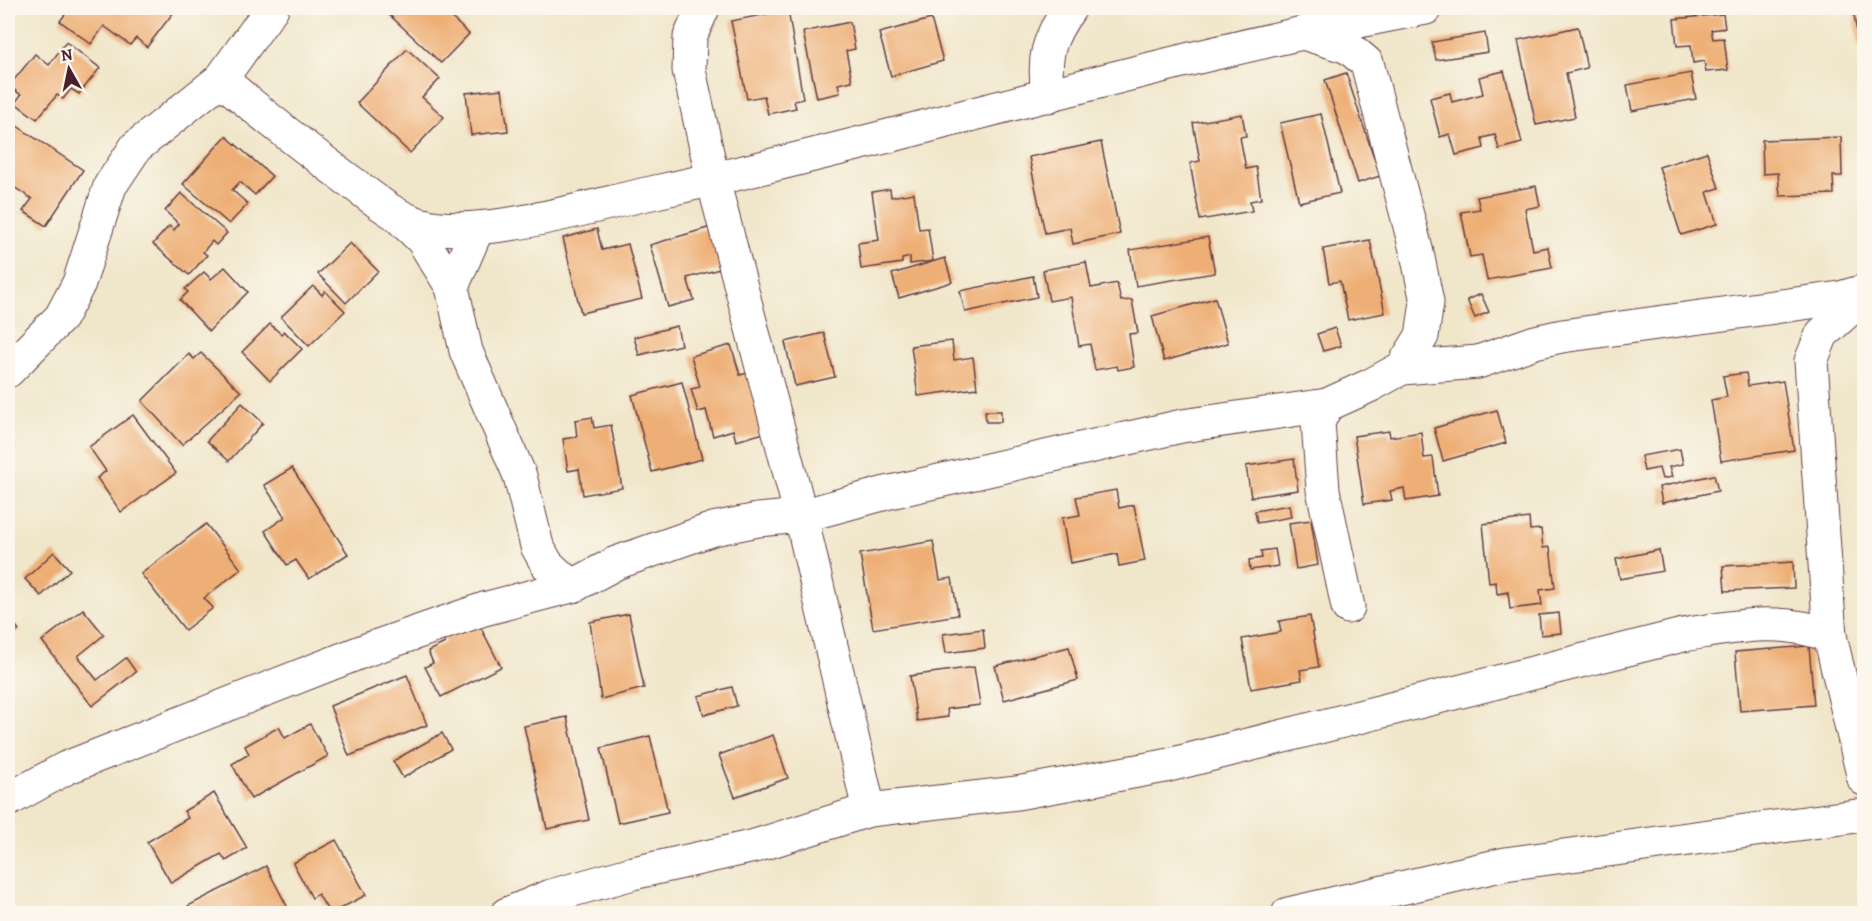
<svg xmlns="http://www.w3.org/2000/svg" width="1872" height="921" viewBox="0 0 1872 921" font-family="Alegreya,serif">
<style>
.building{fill:#eeaf76}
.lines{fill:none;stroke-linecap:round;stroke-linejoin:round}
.minor-casing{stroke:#633d43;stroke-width:35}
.major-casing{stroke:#633d43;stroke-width:35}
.minor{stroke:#fff;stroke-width:33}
.major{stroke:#fff;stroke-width:33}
</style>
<rect width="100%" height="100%" fill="#fbf7ec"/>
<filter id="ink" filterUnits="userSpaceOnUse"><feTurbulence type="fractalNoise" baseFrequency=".0167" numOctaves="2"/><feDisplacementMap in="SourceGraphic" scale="12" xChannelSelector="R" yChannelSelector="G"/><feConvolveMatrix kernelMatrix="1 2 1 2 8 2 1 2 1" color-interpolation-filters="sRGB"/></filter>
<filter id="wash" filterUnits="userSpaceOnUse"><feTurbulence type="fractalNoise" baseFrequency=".008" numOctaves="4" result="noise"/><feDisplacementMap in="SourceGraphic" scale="24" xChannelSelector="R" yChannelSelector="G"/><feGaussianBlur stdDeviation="1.35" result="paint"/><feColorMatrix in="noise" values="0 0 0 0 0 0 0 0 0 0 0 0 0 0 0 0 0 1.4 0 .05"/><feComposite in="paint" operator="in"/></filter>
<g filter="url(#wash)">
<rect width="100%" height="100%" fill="#f0e6ca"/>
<g id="blocks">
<g class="building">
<polygon points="70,8 165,8 173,13 147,47 136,38 130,45 104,26 91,44 60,21"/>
<polygon points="382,8 441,8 469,34 441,63"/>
<polygon points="1853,8 1864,8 1864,46 1859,47"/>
<polygon points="788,10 803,99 794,101 796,108 768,114 764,96 747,99 731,21"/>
<polygon points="1723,14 1725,28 1711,30 1713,39 1724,38 1728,70 1706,72 1704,61 1693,63 1691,45 1677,46 1674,19"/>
<polygon points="931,19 943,61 891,76 879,33"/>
<polygon points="850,22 855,49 846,51 852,81 838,84 840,93 817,98 803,32"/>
<polygon points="1578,27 1587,68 1566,73 1575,117 1536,125 1518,40"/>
<polygon points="1485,33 1488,52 1436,60 1432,42"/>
<polygon points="66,42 100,68 79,94 71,89 63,99 57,95 37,119 15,103 21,95 9,86 35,54 49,65"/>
<polygon points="407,49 440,79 422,97 444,117 410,153 357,103"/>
<polygon points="1504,71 1522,143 1499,149 1495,135 1482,138 1484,148 1456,155 1450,134 1440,137 1430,98 1450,93 1452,102 1483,94 1479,77"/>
<polygon points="1346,73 1380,176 1358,183 1325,80"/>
<polygon points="1691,73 1696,99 1632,111 1627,85"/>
<polygon points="502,89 508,131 471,135 466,93"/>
<polygon points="1242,114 1246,136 1240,137 1246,169 1256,167 1261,199 1250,201 1252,211 1200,220 1190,163 1200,161 1193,123"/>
<polygon points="1321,114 1340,193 1299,202 1280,123"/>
<polygon points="8,120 83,170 46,226 23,211 32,199 8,183"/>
<polygon points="226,136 272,176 255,195 240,182 232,190 248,204 229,224 183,184"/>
<polygon points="1841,137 1842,176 1833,176 1834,194 1780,196 1778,173 1763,174 1762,140"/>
<polygon points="1101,142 1120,234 1073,244 1070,228 1045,233 1029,157"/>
<polygon points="1707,152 1719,188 1707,192 1717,224 1681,235 1659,167"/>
<polygon points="1536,186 1540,206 1525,209 1533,250 1548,247 1552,268 1487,280 1482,255 1470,257 1461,212 1480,209 1477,197"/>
<polygon points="890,189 891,197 914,193 919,229 928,228 933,261 910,264 910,257 902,259 902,263 861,269 858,243 879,240 872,192"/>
<polygon points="181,193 227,233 216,245 212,241 203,252 207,255 189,275 153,244 169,226 174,230 179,224 165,211"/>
<polygon points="711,227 723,268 687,278 694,300 668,307 650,245"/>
<polygon points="597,229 602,250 628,244 642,299 581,313 563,238"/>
<polygon points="1208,237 1215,273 1136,286 1130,250"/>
<polygon points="1370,240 1385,313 1348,320 1340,281 1329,283 1323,249"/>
<polygon points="350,243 378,271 346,303 318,274"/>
<polygon points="945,258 952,282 899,298 892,274"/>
<polygon points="1086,262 1091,288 1117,283 1121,301 1132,300 1138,333 1129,334 1134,367 1118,370 1117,366 1095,370 1090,344 1079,346 1071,297 1049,301 1043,270"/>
<polygon points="225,267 248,292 209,331 180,300 188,292 185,289 204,272 211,279"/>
<polygon points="1033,276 1037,297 965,312 960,291"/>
<polygon points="313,286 322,295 325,291 345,311 309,346 281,317"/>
<polygon points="1481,294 1489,312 1475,318 1467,300"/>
<polygon points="1215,298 1228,343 1164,361 1152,316"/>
<polygon points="270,324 281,334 284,331 302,349 270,381 242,352"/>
<polygon points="677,326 681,345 639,355 634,337"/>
<polygon points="1335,328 1341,346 1323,351 1317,334"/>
<polygon points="824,333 835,377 795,386 785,342"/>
<polygon points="952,341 954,360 973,357 977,388 918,396 911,346"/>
<polygon points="731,345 740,375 755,371 764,433 736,441 733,430 713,436 706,410 698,412 691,389 700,387 691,356"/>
<polygon points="201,353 241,392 182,445 142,401 189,354 194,359"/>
<polygon points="1746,373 1748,386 1783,381 1794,450 1721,461 1711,400 1727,397 1723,376"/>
<polygon points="682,382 702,459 652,472 632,395"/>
<polygon points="242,403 263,423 229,461 207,441"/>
<polygon points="1497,410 1506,443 1443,461 1434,428"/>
<polygon points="985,411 1001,411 1001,422 986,422"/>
<polygon points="133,415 176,473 121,512 97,478 106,471 89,447"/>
<polygon points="592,417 594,428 611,425 622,488 583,495 579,469 568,471 563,439 577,437 575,420"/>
<polygon points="1389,431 1390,437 1421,432 1424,458 1433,457 1438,496 1406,501 1404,488 1390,491 1392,500 1364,504 1354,436"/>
<polygon points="1680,449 1683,464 1669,467 1672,477 1662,479 1659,468 1644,471 1641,456"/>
<polygon points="1294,459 1298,490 1251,497 1246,466"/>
<polygon points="292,468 348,554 309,579 296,560 287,565 265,531 285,517 264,485"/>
<polygon points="1714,475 1718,491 1662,503 1659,487"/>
<polygon points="1116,490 1119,508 1134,505 1145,561 1119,566 1117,554 1070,563 1062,518 1080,515 1076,497"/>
<polygon points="1289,505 1291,517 1257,523 1255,511"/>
<polygon points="1529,518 1530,530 1541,529 1543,548 1550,547 1555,588 1540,590 1542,605 1510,609 1508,592 1497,594 1496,582 1489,583 1483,524"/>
<polygon points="1311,520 1318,565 1296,569 1289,523"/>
<polygon points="206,524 241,569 204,598 213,608 185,630 141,574"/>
<polygon points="933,541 940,580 952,578 958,615 873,629 860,554"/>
<polygon points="1275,549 1278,566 1250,570 1249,560 1262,558 1261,551"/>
<polygon points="1659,550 1663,571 1620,579 1616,559"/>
<polygon points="54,552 70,570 41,596 25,579"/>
<polygon points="1793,562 1794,588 1725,591 1723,566"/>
<polygon points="83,609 104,635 78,656 97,680 126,658 136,672 92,706 42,641"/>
<polygon points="1559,613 1561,633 1541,635 1539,615"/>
<polygon points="629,614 644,688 601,699 590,622"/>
<polygon points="8,616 19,630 8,639"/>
<polygon points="1310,616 1319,667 1300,670 1302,680 1251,689 1242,639 1281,632 1279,621"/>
<polygon points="478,622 501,667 441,697 425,667 433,663 428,651 445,643 444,639"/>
<polygon points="983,629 985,648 946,653 943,634"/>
<polygon points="1809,646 1814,705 1740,711 1735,652"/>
<polygon points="1069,647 1078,680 1004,700 995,666"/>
<polygon points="974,667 980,705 947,709 948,717 917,721 910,676"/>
<polygon points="407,675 427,725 349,756 330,706"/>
<polygon points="732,687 737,706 704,715 698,696"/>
<polygon points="567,717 589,820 547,829 524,726"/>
<polygon points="310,724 328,756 251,799 232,764 249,754 245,746 279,727 285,738"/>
<polygon points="442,733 451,749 403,778 393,761"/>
<polygon points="773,735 788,778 735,797 719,755"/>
<polygon points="650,736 668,812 618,823 601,748"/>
<polygon points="214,793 247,848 226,861 221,854 171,883 147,842 188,818 184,811"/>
<polygon points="336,840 366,895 330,914 318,894 312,898 293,863"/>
<polygon points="266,866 291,914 192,914 188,906"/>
</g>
</g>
</g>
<g filter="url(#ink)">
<use href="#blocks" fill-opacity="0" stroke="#633d43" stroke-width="1.5"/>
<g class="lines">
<defs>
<g id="minor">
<polyline points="703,8 690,37 689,70 713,180 801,516 869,810"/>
<polyline points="1303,33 1348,47 1367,63 1417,253 1427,302 1422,336 1402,368 1371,385 1327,405 1318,422 1323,490 1348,607"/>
<path d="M221 79C262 115 304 147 347 179 371 196 394 218 423 225 480 240 591 206 651 193 910 137 1165 56 1426 8"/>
<path d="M1048 96C1043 59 1047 39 1070 8"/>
<polyline points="398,216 422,239 452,287 466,351 520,476 537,546 547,564 562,578 575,585 616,563 713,529 758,520 801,516 886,493 1182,426 1327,405"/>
<polyline points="452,287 477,229"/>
<polyline points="1864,296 1822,334 1811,361 1830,636 1864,779"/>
<polyline points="1402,368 1478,362 1535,342 1562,336 1840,298 1864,291"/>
<polyline points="8,371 61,317 79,283 110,186 136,147 221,79 272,8"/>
<polyline points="8,800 66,768 366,650 484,609 575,585"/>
<path d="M507 914 551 896 633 873 755 846 869 810 1017 793 1165 766 1683 635C1734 627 1780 616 1830 636"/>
</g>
<polyline id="major" points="1288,914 1505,864 1864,815"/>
</defs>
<use href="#minor" class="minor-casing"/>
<use href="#major" class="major-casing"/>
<use href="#minor" class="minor"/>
<use href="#major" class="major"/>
</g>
</g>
<rect width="1872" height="921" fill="none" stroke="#fbf7ec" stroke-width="30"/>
<g transform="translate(69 69) rotate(351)" stroke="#fbf7ec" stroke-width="4.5" paint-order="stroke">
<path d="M0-4.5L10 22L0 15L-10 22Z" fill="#4a1f2b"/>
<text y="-9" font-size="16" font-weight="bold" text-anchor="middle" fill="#4a1f2b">N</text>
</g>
</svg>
